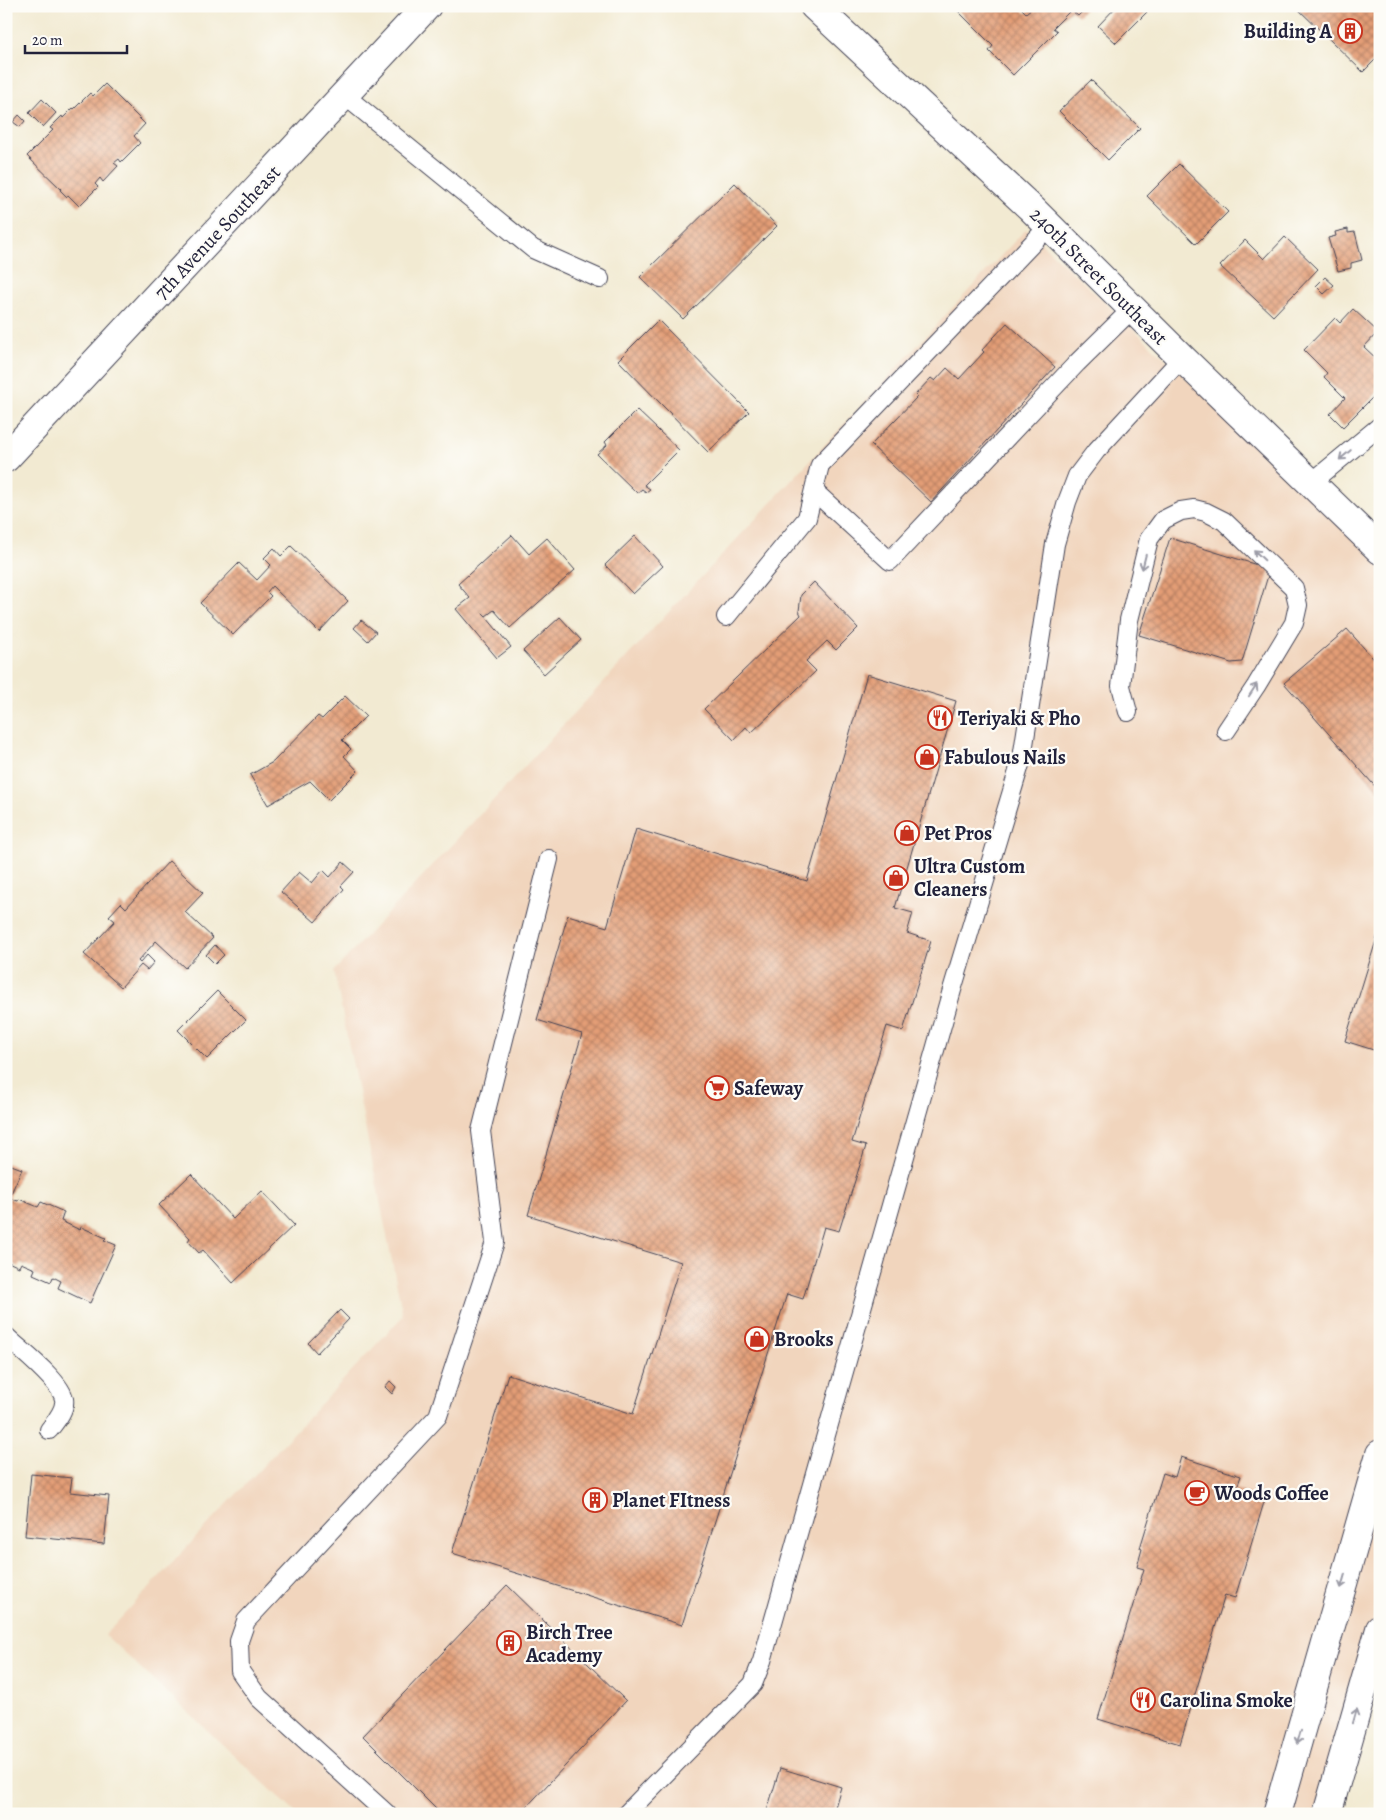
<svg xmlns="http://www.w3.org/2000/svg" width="1386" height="1820" viewBox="0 0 1386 1820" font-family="Alegreya,serif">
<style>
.built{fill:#f1d5bd}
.building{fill:url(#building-cross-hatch)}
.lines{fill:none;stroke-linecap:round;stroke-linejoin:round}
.lane-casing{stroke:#414052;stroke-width:20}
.secondary-casing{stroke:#414052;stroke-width:30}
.primary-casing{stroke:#414052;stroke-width:30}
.lane{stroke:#fff;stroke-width:18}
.secondary{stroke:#fff;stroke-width:28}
.primary{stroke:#fff;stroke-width:28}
.oneway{stroke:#9c9ca7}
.labels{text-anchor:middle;stroke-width:4.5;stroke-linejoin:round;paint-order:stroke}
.poi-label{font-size:20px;font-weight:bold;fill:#22223b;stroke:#fdfcf7;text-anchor:start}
.street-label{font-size:20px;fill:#22223b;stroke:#fdfcf7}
</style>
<defs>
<pattern id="building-cross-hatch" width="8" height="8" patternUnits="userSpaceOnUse" patternTransform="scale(1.25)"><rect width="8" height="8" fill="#e39d76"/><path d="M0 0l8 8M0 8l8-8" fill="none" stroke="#b88062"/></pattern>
</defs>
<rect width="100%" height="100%" fill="#fdfcf7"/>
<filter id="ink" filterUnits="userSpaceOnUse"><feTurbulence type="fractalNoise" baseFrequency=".02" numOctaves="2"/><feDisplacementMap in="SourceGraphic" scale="10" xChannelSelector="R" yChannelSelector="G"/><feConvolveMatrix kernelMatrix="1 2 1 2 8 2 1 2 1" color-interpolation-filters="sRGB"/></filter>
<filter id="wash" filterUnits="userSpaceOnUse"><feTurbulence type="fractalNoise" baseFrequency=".0096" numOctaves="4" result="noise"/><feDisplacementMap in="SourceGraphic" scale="20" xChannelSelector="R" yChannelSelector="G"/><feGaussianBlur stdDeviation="1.12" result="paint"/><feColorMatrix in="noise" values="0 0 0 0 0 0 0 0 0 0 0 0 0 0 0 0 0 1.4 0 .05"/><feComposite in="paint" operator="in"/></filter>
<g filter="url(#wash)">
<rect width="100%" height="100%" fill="#f2ead2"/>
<polygon class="built" points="1026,229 1380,559 1380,1597 1315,1814 297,1814 105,1635 403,1316 334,971"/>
<g id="blocks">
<g class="building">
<polygon points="953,6 1019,6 1026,13 1033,7 1035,9 1038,6 1088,6 1078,16 1071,10 1053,28 1057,31 1013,75 989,51 993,46"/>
<polygon points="1117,6 1142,6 1147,12 1116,43 1098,26"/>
<polygon points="1295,6 1380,6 1380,55 1363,72"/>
<polygon points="1091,80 1140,128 1108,160 1059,111"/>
<polygon points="105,84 145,124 134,136 140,143 121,162 119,159 114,163 118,166 103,182 100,178 95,184 98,187 79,206 68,195 67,197 60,190 61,189 27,156 53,130 50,128 62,116 63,118 73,108 74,109 90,93 93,96"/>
<polygon points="42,99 56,113 43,127 29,113"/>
<polygon points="19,115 25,121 20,127 13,122"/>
<polygon points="1179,164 1228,212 1196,244 1147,196"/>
<polygon points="735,183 777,226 683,319 640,277"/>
<polygon points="1348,229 1348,233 1355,232 1362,260 1351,263 1351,268 1338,271 1328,238 1336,236 1335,232"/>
<polygon points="1285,237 1318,269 1273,316 1220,266 1245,240 1264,259"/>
<polygon points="1325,277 1334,285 1324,294 1316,286"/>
<polygon points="1353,309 1378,332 1364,347 1380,362 1380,390 1343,427 1330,414 1345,398 1324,377 1327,373 1304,350 1335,318 1340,323"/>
<polygon points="658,320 749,412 708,452 618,360"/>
<polygon points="1007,323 1055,367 931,502 871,445 917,397 915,395 931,378 935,381 947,368 959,379 984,352 982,350"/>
<polygon points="637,410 679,450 644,485 650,489 646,492 642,489 637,493 597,454 607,445 605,442"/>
<polygon points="512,535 529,554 547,538 575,570 510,628 494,610 486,616 482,612 511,647 497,658 456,609 470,598 458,584"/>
<polygon points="635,536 663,566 633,594 605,565"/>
<polygon points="1170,538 1270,569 1242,662 1231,663 1139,635"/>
<polygon points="291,546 348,601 319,632 272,586 267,592 271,596 233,635 200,603 239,563 257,580 271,565 264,558 274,548 281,556"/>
<polygon points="814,582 858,628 836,650 827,641 806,661 816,671 751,733 746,727 734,740 704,709 801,615 799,611 801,595"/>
<polygon points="560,617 581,640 544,674 523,651"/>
<polygon points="361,620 376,632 368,641 354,628"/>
<polygon points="1347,629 1380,666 1380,792 1284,683"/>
<polygon points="867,674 956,701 895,908 913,913 907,933 931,941 903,1031 887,1026 852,1142 866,1146 839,1231 824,1227 803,1299 787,1294 682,1625 452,1553 508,1374 633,1414 681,1262 528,1215 582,1034 537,1020 568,915 607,927 636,829 807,881"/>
<polygon points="345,696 366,716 342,740 351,749 344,756 358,771 329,800 310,781 268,805 250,775 273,762 318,716 322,719"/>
<polygon points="169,861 203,893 185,912 213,938 185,968 156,941 138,961 140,963 147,955 154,962 147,970 141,965 121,987 84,954 115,921 109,916 121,903 126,908"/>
<polygon points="343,862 354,872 341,886 344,889 315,922 281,892 299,872 312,883 323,870 330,877"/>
<polygon points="1379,931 1380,931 1380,1052 1345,1041"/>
<polygon points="215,945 224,955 215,964 206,955"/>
<polygon points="217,991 246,1020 207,1059 178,1030"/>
<polygon points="6,1163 22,1169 9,1198 18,1201 19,1199 38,1207 41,1202 64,1212 61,1221 80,1230 81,1227 106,1238 104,1240 116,1245 90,1303 58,1288 61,1281 53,1277 51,1282 33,1274 35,1269 21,1263 19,1267 6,1261"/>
<polygon points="191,1174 233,1219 262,1191 294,1225 233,1283 203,1250 199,1253 188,1241 190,1238 159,1205"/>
<polygon points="340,1310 349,1319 317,1353 308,1343"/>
<polygon points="390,1381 396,1387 392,1394 385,1387"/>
<polygon points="1181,1457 1241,1476 1236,1490 1265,1499 1235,1598 1225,1595 1180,1744 1098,1719 1144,1569 1137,1567 1142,1549 1140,1548 1163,1473 1175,1477"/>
<polygon points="31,1474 72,1478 70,1492 109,1496 104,1544 25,1536"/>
<polygon points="507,1585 626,1701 520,1814 441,1814 363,1736"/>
<polygon points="780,1768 841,1787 833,1814 766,1814"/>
</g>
</g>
</g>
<g filter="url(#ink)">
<use href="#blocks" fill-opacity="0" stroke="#414052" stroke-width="1"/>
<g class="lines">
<defs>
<g id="lane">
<polyline points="344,95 533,249 600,279"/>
<polyline points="1311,483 1380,426"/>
<polyline points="814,491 890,561 1077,363 1132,309"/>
<polyline points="726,617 807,518 820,465 1049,226"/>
<polyline points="1128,712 1121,686 1129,620 1149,539 1163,520 1181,511 1194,509 1206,512 1224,521 1294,588 1298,605 1294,623 1256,686 1226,731"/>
<path d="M6 1336C20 1350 61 1381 64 1399 66 1410 55 1422 49 1430"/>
<polyline points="387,1814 259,1698 240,1671 239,1641 246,1621 438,1416 495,1242 481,1131 549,859"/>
<polyline points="626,1814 753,1684 762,1661 952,990 1022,758 1055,544 1067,502 1077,476 1096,451 1182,358"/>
</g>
<g id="secondary">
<polyline points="814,6 1032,209 1182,358 1380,550"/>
<polyline points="6,458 427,6"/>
</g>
<g id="primary">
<polyline points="1277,1814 1380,1454"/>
<polyline points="1327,1814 1380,1629"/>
</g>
</defs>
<use href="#lane" class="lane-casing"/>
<use href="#secondary" class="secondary-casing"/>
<use href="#primary" class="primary-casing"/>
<use href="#lane" class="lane"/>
<use href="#secondary" class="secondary"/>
<use href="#primary" class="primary"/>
</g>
<defs><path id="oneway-shaft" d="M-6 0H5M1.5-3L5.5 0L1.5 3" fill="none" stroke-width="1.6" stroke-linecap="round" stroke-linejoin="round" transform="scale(1.25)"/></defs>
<g class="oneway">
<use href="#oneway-shaft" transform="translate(1345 455) rotate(140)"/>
<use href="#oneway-shaft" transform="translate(1259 555) rotate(-136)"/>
<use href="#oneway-shaft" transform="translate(1144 562) rotate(104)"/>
<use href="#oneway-shaft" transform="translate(1253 690) rotate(-57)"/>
<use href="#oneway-shaft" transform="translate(1343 1581) rotate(106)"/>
<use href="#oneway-shaft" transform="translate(1355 1716) rotate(-74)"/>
<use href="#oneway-shaft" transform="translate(1299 1737) rotate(106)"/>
</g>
</g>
<defs>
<symbol id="building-ring" viewBox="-11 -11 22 22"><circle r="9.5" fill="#fdfcf7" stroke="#c8321e" stroke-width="1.5"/><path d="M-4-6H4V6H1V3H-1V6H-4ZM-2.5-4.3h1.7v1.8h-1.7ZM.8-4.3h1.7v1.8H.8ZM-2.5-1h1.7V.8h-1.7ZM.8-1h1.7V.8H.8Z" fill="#c8321e"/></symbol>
<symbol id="restaurant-ring" viewBox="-11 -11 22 22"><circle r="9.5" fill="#fdfcf7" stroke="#c8321e" stroke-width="1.5"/><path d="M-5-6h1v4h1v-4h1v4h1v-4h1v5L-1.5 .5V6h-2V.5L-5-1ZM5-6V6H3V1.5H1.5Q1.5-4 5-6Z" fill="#c8321e"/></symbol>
<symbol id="shop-ring" viewBox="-11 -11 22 22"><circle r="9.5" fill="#fdfcf7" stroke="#c8321e" stroke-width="1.5"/><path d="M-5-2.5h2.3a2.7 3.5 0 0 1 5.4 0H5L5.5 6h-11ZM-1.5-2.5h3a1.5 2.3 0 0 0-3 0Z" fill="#c8321e"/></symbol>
<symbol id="supermarket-ring" viewBox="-11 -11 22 22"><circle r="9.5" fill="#fdfcf7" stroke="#c8321e" stroke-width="1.5"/><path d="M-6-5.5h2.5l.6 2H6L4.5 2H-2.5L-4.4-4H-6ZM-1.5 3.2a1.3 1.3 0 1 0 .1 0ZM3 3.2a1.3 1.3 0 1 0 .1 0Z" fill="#c8321e"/></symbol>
<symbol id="cafe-ring" viewBox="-11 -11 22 22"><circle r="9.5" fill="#fdfcf7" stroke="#c8321e" stroke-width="1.5"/><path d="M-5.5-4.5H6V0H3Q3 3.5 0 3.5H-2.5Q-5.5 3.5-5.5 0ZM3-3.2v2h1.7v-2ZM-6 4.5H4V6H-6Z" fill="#c8321e"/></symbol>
</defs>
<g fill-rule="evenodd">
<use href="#building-ring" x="1336" y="17" width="28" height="28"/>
<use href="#restaurant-ring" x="926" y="704" width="28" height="28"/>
<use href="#shop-ring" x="913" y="743" width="28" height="28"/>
<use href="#shop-ring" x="893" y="819" width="28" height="28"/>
<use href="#shop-ring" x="882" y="864" width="28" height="28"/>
<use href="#supermarket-ring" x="703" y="1074" width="28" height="28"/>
<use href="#shop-ring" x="743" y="1325" width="28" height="28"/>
<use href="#cafe-ring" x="1183" y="1479" width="28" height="28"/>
<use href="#building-ring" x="581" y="1486" width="28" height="28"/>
<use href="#building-ring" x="495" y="1629" width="28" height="28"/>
<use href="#restaurant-ring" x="1129" y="1686" width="28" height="28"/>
</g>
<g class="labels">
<g class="poi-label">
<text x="1332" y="38" text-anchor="end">Building A</text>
<text x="958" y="725">Teriyaki &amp; Pho</text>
<text x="944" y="764">Fabulous Nails</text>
<text x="924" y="840">Pet Pros</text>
<text x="914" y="873">Ultra Custom<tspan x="914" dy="23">Cleaners</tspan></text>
<text x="734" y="1095">Safeway</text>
<text x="774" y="1346">Brooks</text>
<text x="1214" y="1500">Woods Coffee</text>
<text x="612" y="1507">Planet FItness</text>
<text x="526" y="1639">Birch Tree<tspan x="526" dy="23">Academy</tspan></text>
<text x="1160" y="1707">Carolina Smoke</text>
</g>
<g class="street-label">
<text transform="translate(217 232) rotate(-47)" y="7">7th Avenue Southeast</text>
<text transform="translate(1099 276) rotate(45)" y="7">240th Street Southeast</text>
</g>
</g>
<rect width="1386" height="1820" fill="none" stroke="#fdfcf7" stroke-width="25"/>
<path d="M25 45v8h102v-8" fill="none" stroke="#22223b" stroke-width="2.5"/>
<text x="32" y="45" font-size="15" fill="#22223b" stroke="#fdfcf7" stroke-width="4" paint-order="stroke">20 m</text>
</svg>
